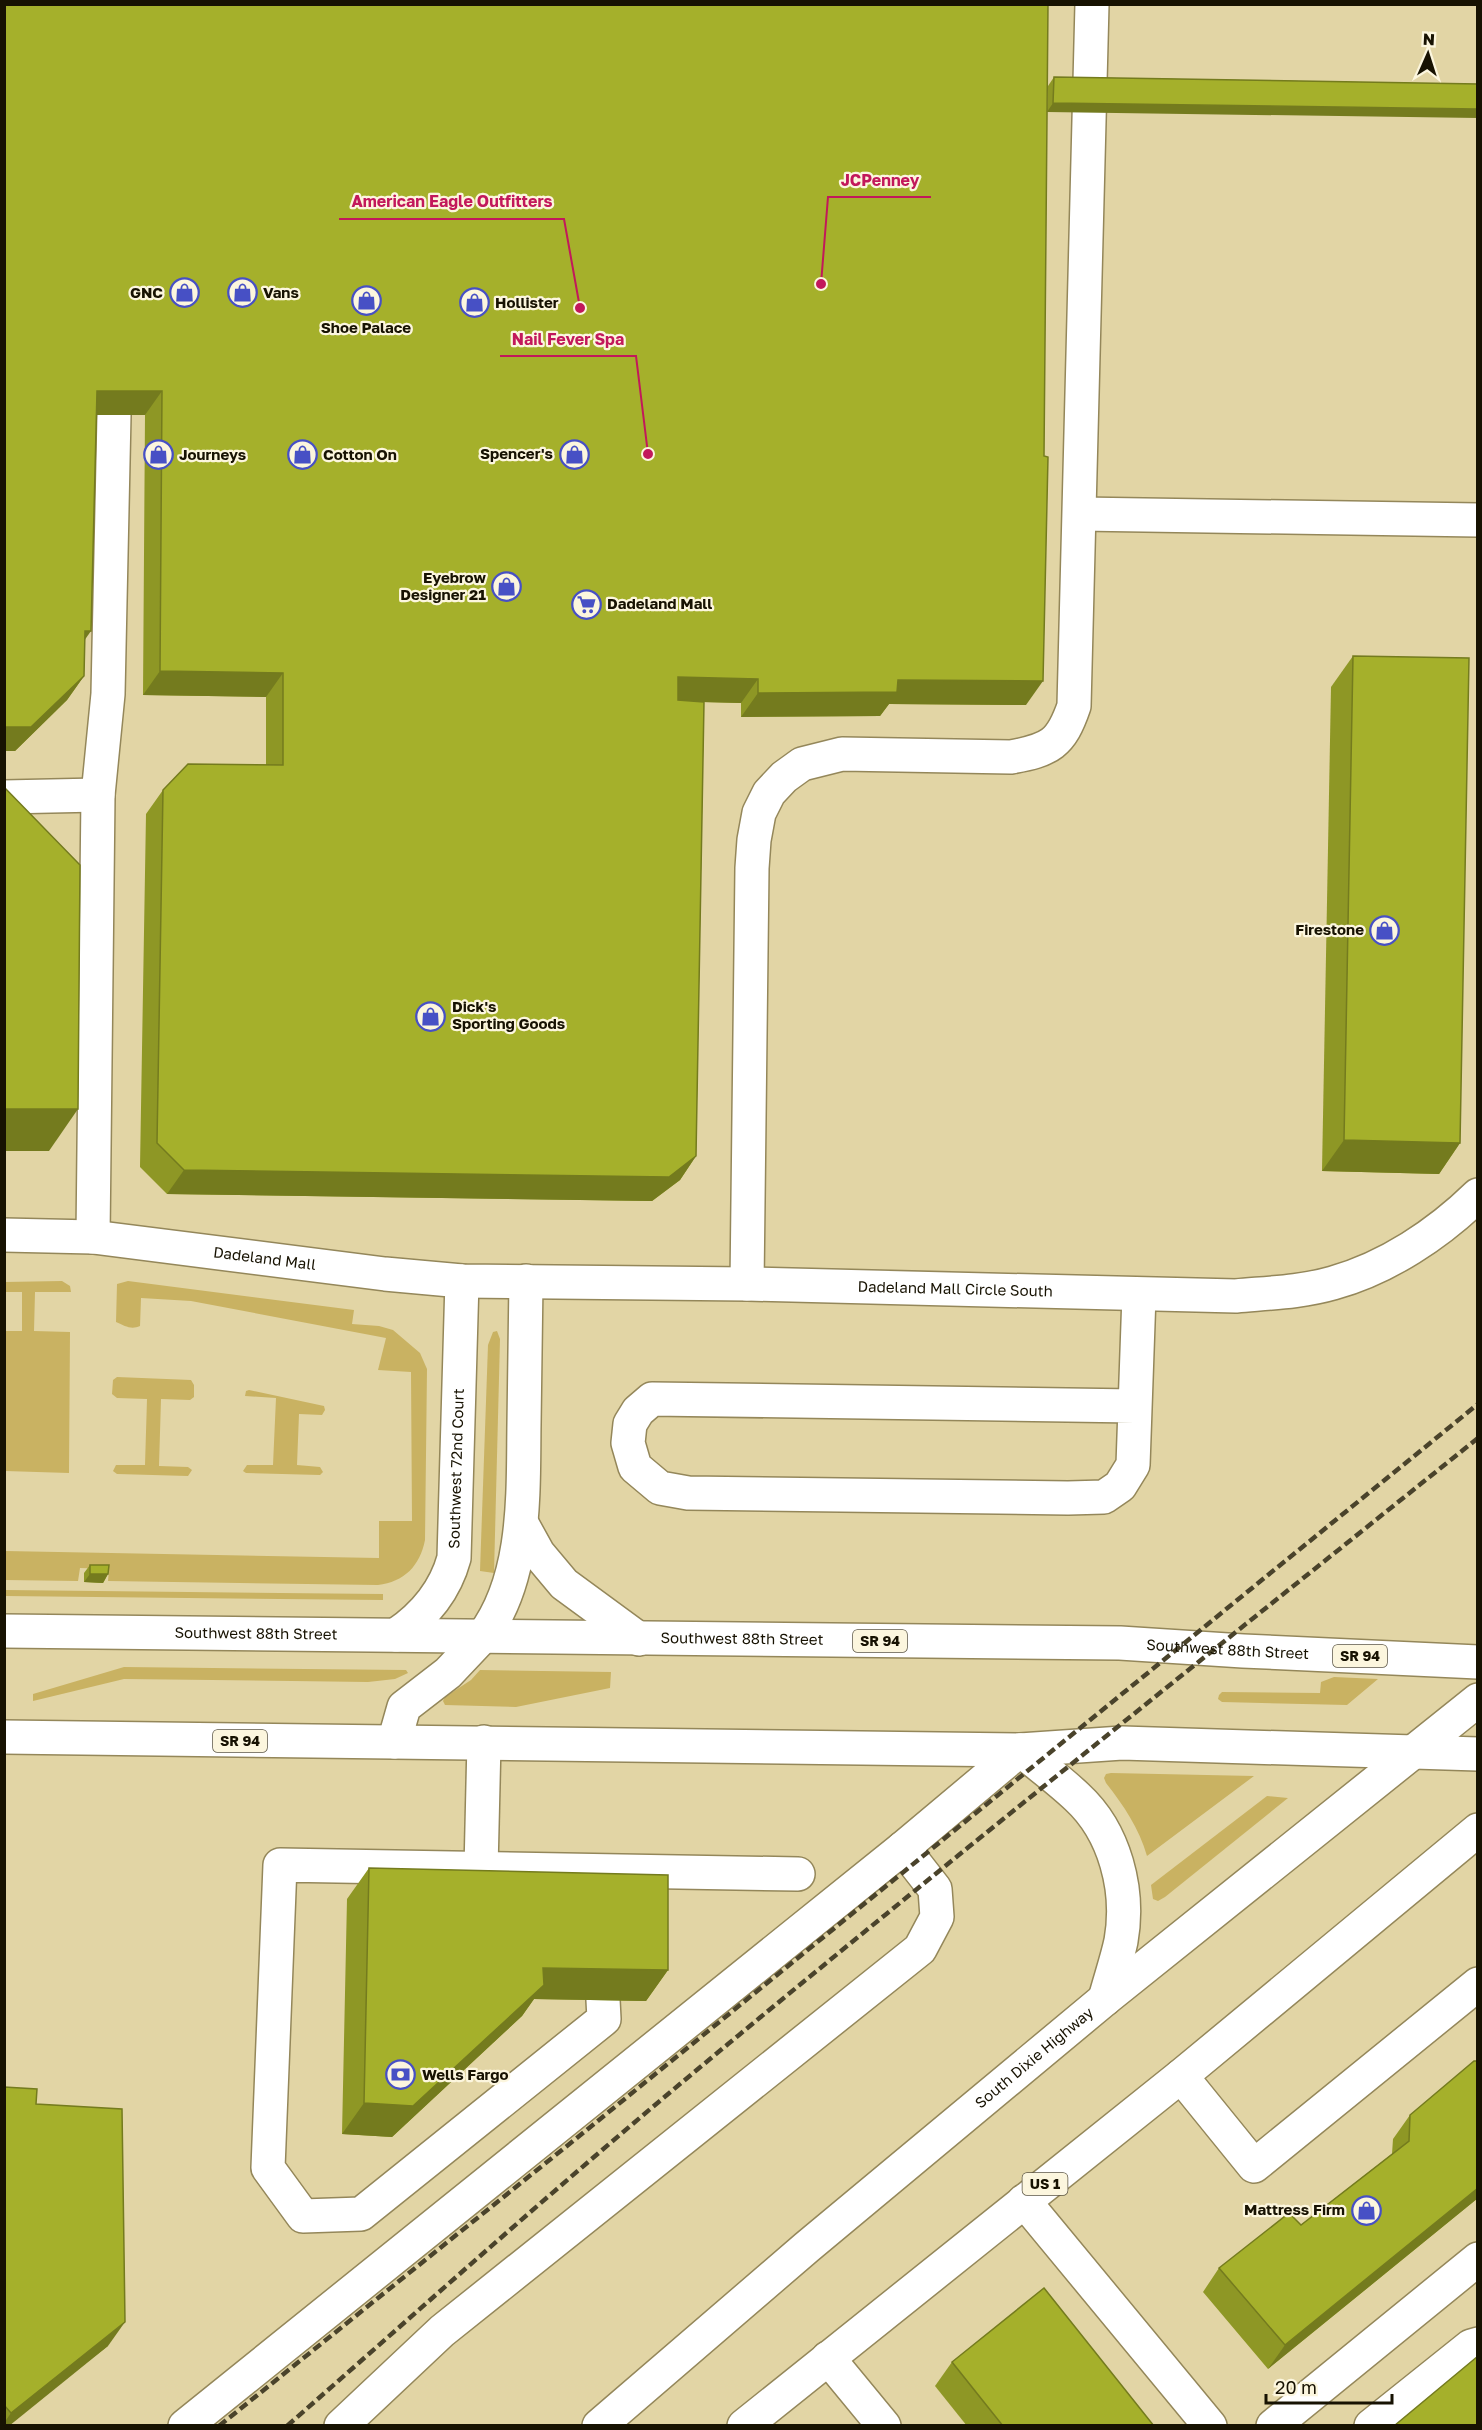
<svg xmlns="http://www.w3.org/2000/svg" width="1482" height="2430" viewBox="0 0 1482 2430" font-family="'Golos Text',sans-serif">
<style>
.green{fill:#c9b262}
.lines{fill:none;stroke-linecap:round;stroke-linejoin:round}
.minor-casing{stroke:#94875a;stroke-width:36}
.major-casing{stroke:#94875a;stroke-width:36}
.highway-casing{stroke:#94875a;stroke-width:36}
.minor{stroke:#fff;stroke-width:33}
.major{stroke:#fff;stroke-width:33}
.highway{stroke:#fff;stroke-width:33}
.rail{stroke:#4a432b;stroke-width:4.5;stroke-dasharray:9 4.5;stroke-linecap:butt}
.wall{fill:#8e9725}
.shaded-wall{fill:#747b1e}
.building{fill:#a5b02b;stroke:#747b1e;stroke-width:1.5}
.labels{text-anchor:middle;stroke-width:4.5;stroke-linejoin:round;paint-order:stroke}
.shield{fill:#fcf6de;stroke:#5c5644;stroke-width:1.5}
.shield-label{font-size:14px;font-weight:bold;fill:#171202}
.poi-label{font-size:15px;font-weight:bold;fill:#171202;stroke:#fcf6de;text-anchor:start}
.street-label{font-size:15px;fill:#171202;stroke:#fcf6de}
.leader{fill:none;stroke:#c2185b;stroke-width:2}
.callout-dot{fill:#c2185b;stroke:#fcf6de;stroke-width:2}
.callout-label{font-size:16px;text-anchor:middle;font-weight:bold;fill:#c2185b;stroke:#fcf6de;stroke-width:4.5;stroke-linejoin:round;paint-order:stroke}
</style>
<rect width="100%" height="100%" fill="#e2d5a5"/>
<g class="green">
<polygon points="62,1281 70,1286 71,1292 35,1292 34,1331 70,1332 69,1473 5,1471 5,1331 22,1331 22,1292 5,1292 5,1282"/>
<path d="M128 1281 354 1310 352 1324 379 1326 393 1330 420 1353 427 1369 425 1540C420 1566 404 1582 378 1585L108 1581 109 1569 80 1568 78 1581 5 1580V1551L379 1558V1521H412L411 1372 378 1370 386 1338 191 1301 141 1298 140 1326C131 1330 125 1326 116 1322L117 1284Z"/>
<polygon points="497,1331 500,1339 494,1573 480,1571 488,1345 493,1332"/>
<polygon points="117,1377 191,1380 194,1385 194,1397 190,1400 161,1399 159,1466 188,1467 192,1470 188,1476 117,1474 113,1471 116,1465 145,1465 147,1399 117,1398 112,1394 113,1380"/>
<polygon points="249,1390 324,1406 325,1410 322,1415 299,1414 297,1465 320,1467 323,1472 320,1475 246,1473 243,1471 247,1465 273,1465 276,1398 245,1396 246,1391"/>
<polygon points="5,1590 383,1594 383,1600 5,1596"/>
<polygon points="124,1667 406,1670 408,1673 395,1679 368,1682 124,1679 33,1701 33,1694"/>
<polygon points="480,1670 611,1672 610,1688 516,1707 445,1705 443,1701 445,1697 471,1680"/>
<polygon points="1334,1677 1378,1679 1347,1705 1222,1702 1218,1699 1219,1695 1222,1692 1320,1693 1321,1682"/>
<path d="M1111 1773 1254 1776 1147 1856C1139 1828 1124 1806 1106 1783L1104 1778 1106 1774Z"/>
<polygon points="1267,1796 1288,1798 1165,1897 1158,1901 1153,1899 1151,1885"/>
</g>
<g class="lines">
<defs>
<g id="minor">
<polyline points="1080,514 1478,520"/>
<polyline points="4,797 98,795"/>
<path id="s1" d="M4 1235 93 1237 385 1274 462 1281 747 1284 1236 1296C1268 1293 1302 1292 1333 1283 1387 1268 1438 1234 1478 1195"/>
<polyline points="93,1237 98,795 108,694 114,415"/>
<path d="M747 1284 752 868 754 840 759 813 769 793 784 777 802 764 842 754 1011 757C1050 750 1061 744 1074 706L1092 4"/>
<polyline points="1135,1406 652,1399 638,1411 630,1424 628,1443 635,1467 660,1488 688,1493 1068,1498 1104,1497 1120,1486 1133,1465 1139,1295"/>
<polyline points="522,1524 538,1553 564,1584 639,1639"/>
<path id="s2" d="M396 1635C424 1616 445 1591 454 1558L462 1281"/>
<path d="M483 1636C527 1578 523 1493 524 1424 525 1376 525 1329 526 1281"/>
<polyline points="481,1869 484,1742"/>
<polyline points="603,2000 604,2019 361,2214 303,2216 268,2168 280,1865 798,1874"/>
<polyline points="1181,2076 1254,2166 1478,1984"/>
<polyline points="1024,2201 1210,2426"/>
<polyline points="828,2358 884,2426"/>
<polyline points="185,2426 903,1848 1020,1750"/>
<polyline points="341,2426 442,2331 920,1949 937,1917 935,1889 903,1848"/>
<polyline points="1273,2426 1478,2259"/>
<polyline points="1371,2426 1471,2346 1478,2344"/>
</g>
<g id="major">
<path id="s3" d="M4 1631 1120 1643 1243 1651 1478 1662"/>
<polyline points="4,1737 1020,1750 1122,1743 1478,1754"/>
<polyline points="394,1742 404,1707 448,1673 483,1636"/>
</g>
<g id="highway">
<path d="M1020 1750C1039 1765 1059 1780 1077 1797 1115 1832 1130 1890 1121 1941 1117 1960 1110 1980 1105 1999"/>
<path id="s4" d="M599 2426 807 2247 1105 1999 1478 1700"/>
<polyline points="744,2426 1181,2076 1478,1830"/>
</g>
</defs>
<use href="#minor" class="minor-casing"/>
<use href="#major" class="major-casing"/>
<use href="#highway" class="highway-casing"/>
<use href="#minor" class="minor"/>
<use href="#major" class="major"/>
<use href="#highway" class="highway"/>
<g class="rail">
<polyline points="219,2426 578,2137 1478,1404"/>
<path d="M287 2426C426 2304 563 2181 704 2064 959 1852 1219 1646 1478 1438"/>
</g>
</g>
<g class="wall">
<polygon points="4,4 1026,705 889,704 880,716 741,717 741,703 704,702 696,1156 680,1180 652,1201 167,1194 140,1167 146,814 163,790 266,765 266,697 143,695 145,415 97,415 85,641 84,676 67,700 15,751 4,751"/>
<polygon points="1054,77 1478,84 1047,112 1048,86"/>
<polygon points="1353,656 1460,1143 1439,1174 1322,1171 1331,687"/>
<polygon points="90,1565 108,1574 103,1583 84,1582 84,1573"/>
<polygon points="369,1868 668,1970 646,2001 534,1999 522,2016 392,2137 342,2134 347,1899"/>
<polygon points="1478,2061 1478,2198 1268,2369 1203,2292 1219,2268 1301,2225 1392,2154 1393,2139 1410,2115"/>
<polygon points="4,2087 36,2104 108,2346 4,2426"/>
<polygon points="952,2362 1154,2426 967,2426 935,2386"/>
</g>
<g class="shaded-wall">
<polygon points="1053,103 1478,109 1478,118 1047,112"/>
<polygon points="97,391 162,391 145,415 80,415"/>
<polygon points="85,631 91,631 74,655"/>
<polygon points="160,671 283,673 266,697 143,695"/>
<polygon points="84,676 67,700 15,751 4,751 4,727"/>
<polygon points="678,677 758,679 741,703 661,701"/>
<polygon points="898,680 1043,681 1026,705 889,704 880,716 741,717 758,693"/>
<polygon points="4,1109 78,1109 49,1151 4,1151"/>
<polygon points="1344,1140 1460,1143 1439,1174 1322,1171"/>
<polygon points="696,1156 680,1180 652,1201 167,1194 184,1170"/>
<polygon points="90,1574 108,1574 103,1583 84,1582"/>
<polygon points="543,1968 668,1970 646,2001 534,1999 522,2016 392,2137 342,2134 364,2103"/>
<polygon points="1478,2188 1478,2198 1268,2369 1285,2345"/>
<polygon points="125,2322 108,2346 9,2426 4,2426 4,2423 11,2413"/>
</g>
<g class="building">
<polygon points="4,4 1048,4 1044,456 1048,457 1043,681 898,680 897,692 758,693 758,679 678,677 678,700 704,702 696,1156 669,1177 184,1170 157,1143 163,790 188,764 283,765 283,673 160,671 162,391 97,391 91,631 85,631 84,676 31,727 4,727"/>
<polygon points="1054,77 1478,84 1478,109 1053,103"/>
<polygon points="1353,656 1469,658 1460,1143 1344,1140"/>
<polygon points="4,787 80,865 78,1109 4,1109"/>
<polygon points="90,1565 109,1565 108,1574 90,1574"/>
<polygon points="369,1868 668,1875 668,1970 543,1968 544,1985 413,2106 364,2103"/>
<polygon points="1474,2061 1478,2061 1478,2188 1285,2345 1219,2268 1289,2213 1301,2225 1409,2141 1410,2115"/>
<polygon points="4,2087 37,2089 36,2104 122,2109 125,2322 11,2413 4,2405"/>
<polygon points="1044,2288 1154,2426 1003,2426 952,2362"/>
<polygon points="1478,2356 1478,2426 1394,2426"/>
</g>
<defs>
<symbol id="shop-ring" viewBox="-11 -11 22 22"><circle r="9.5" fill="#fcf6de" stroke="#4750c5" stroke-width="1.5"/><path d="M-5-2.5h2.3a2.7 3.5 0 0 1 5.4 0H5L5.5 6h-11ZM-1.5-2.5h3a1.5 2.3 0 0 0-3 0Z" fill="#4750c5"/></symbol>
<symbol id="supermarket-ring" viewBox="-11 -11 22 22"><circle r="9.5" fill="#fcf6de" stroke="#4750c5" stroke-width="1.5"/><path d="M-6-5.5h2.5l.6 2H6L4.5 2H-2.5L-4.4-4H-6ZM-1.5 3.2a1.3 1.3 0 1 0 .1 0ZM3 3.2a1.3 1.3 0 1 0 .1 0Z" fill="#4750c5"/></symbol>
<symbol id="bank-ring" viewBox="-11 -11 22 22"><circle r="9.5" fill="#fcf6de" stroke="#4750c5" stroke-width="1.5"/><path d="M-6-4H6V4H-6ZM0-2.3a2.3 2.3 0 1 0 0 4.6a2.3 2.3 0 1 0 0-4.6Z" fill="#4750c5"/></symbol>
</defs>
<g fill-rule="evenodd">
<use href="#shop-ring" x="168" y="276" width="33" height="33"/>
<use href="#shop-ring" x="226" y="276" width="33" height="33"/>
<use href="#shop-ring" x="350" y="284" width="33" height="33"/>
<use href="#shop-ring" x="458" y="286" width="33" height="33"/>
<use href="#shop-ring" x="558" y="438" width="33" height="33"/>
<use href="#shop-ring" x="142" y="438" width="33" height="33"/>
<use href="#shop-ring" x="286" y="438" width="33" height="33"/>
<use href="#shop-ring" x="490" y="570" width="33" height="33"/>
<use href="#supermarket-ring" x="570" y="588" width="33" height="33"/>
<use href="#shop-ring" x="1368" y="914" width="33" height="33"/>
<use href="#shop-ring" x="414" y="1000" width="33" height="33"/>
<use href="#bank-ring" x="384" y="2058" width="33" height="33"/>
<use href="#shop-ring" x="1350" y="2194" width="33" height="33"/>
</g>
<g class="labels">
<g class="shield">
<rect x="853" y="1630" width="54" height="22" rx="4.5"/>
<rect x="1333" y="1645" width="54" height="22" rx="4.5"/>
<rect x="213" y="1730" width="54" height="22" rx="4.5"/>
<rect x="1022.5" y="2173" width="45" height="22" rx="4.5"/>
</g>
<g class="shield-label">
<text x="880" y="1646">SR 94</text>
<text x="1360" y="1661">SR 94</text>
<text x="240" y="1746">SR 94</text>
<text x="1045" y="2189">US 1</text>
</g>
<g class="poi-label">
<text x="163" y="298" text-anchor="end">GNC</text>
<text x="263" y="298">Vans</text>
<text x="495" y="308">Hollister</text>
<text x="366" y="333" text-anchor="middle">Shoe Palace</text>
<text x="553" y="459" text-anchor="end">Spencer's</text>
<text x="179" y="460">Journeys</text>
<text x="323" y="460">Cotton On</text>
<text x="486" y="583" text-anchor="end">Eyebrow<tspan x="486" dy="17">Designer 21</tspan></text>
<text x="607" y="609">Dadeland Mall</text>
<text x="1364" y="935" text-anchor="end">Firestone</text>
<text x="452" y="1012">Dick's<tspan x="452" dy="17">Sporting Goods</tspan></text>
<text x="422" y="2080">Wells Fargo</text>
<text x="1345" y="2215" text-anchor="end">Mattress Firm</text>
</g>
<g class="street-label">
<text dy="5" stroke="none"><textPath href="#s1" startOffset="262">Dadeland Mall</textPath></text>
<text dy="5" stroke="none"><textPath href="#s1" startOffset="954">Dadeland Mall Circle South</textPath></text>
<text dy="5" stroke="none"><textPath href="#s2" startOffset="188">Southwest 72nd Court</textPath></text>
<text dy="5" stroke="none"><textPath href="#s3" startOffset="252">Southwest 88th Street</textPath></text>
<text dy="5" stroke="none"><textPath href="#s3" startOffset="738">Southwest 88th Street</textPath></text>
<text dy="5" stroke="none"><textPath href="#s3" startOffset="1224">Southwest 88th Street</textPath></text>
<text dy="5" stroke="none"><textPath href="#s4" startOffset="570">South Dixie Highway</textPath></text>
</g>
</g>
<path class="leader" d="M821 284L828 197H931M580 308L564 219H339M648 454L636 356H500"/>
<g class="callout-dot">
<circle cx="821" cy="284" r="6"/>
<circle cx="580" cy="308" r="6"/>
<circle cx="648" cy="454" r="6"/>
</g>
<g class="callout-label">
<text x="880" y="186">JCPenney</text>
<text x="452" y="207">American Eagle Outfitters</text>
<text x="568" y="345">Nail Fever Spa</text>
</g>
<rect width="1482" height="2430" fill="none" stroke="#171202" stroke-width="12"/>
<g transform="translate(1428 54) rotate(3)" stroke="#fcf6de" stroke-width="4.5" paint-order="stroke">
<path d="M0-4.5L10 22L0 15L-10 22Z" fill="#171202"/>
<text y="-9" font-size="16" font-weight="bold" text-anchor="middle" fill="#171202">N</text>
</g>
<path d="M1266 2394v9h126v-9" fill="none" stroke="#171202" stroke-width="3"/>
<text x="1275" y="2394" font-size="18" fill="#171202" stroke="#fcf6de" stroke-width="4.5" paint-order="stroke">20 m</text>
</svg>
